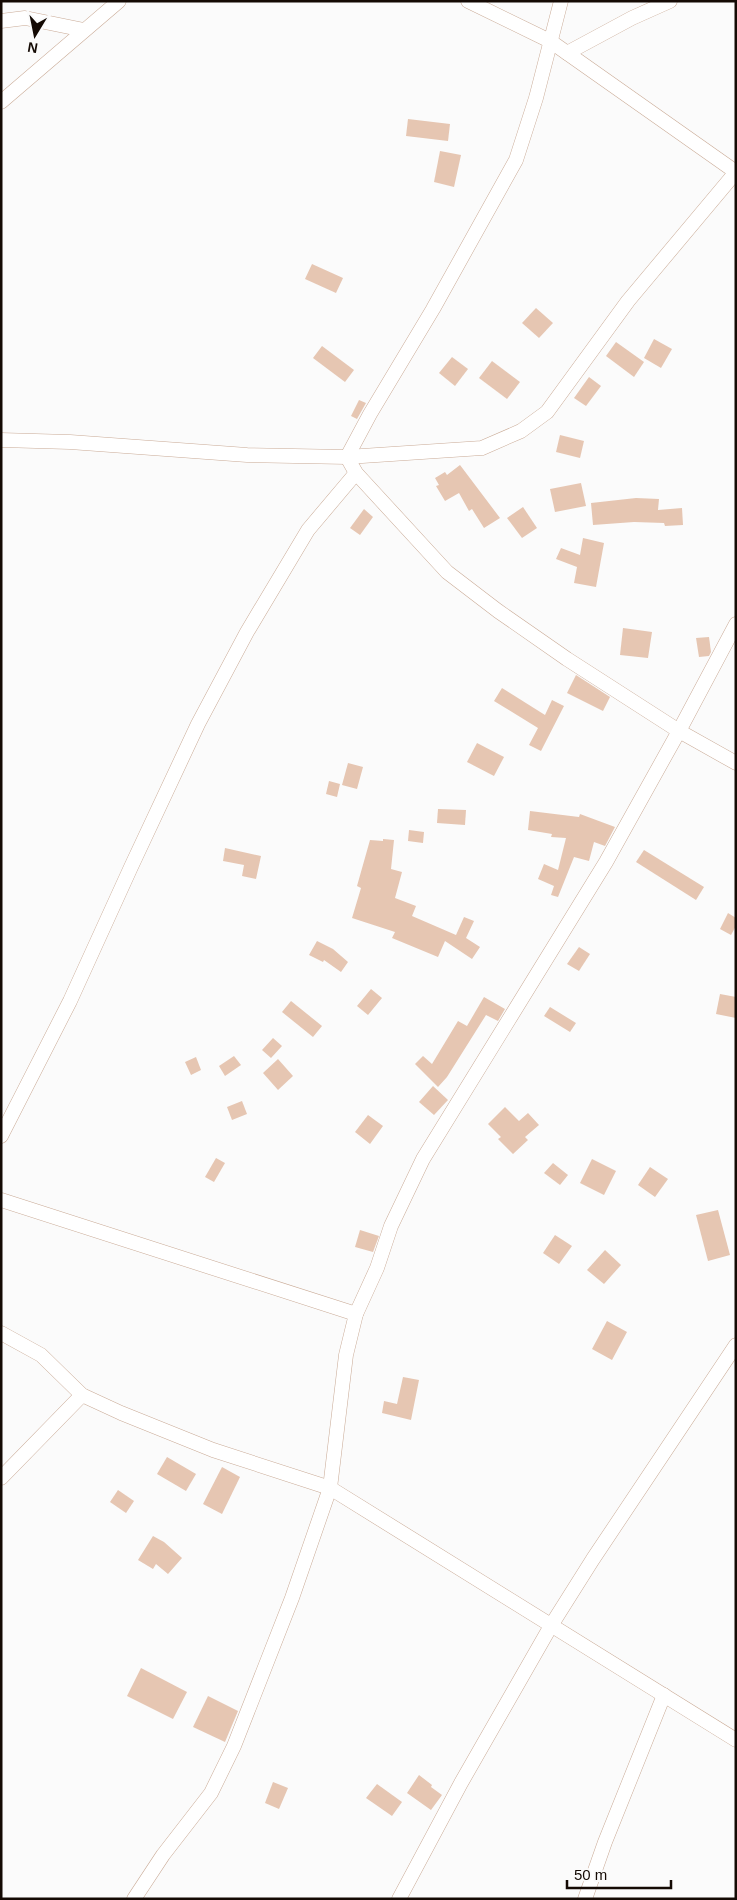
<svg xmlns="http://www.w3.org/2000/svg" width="737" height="1900" viewBox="0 0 737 1900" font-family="Arial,sans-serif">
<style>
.building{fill:#e6c6b2}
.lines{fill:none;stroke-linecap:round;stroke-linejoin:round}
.street-casing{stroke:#caab97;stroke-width:15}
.street{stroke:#fff;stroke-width:14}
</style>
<rect width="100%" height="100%" fill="#fbfbfb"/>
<g class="building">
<polygon points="408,119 450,124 448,141 406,136"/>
<polygon points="440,151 461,155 454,187 434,182"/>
<polygon points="312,264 343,278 336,293 305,279"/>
<polygon points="536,308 553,323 539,338 522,323"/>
<polygon points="654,339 672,349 661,368 644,358"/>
<polygon points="616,342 644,362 634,377 606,356"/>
<polygon points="322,346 354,370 345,382 313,358"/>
<polygon points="452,357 468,369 455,386 439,373"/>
<polygon points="492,361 520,382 507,399 479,378"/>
<polygon points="589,377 601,386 586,406 574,398"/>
<polygon points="359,400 366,403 357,419 351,416"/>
<polygon points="560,435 584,441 580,458 556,452"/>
<polygon points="460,465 500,518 484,528 472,509 469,511 459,493 445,501 436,486 439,485 435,478 445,472 447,475"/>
<polygon points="581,483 586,506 555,512 550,489"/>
<polygon points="636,498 659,499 658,510 682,508 683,525 665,526 664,523 634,522 593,525 591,503"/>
<polygon points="523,507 537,528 522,538 507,518"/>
<polygon points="364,509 373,517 360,535 350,528"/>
<polygon points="583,538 604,543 596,587 574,583 577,567 556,559 561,548 580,555"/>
<polygon points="623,628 652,632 648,658 620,655"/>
<polygon points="709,637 711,652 709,656 699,657 696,638"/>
<polygon points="576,675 610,697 603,711 567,693"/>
<polygon points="502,688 545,715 552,700 564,706 541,751 529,745 538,728 494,701"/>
<polygon points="477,743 504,757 494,776 467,762"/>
<polygon points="348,763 363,767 357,789 342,785"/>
<polygon points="329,781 340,784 337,797 326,794"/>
<polygon points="438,809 466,810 465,825 437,823"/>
<polygon points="530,811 579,817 580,814 615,827 605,846 594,842 589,861 574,857 558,897 551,895 554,886 538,879 544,864 558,870 566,838 551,837 552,834 528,830"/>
<polygon points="409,830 424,832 423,843 408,841"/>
<polygon points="383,839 394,840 391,869 402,872 395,898 416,906 412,916 456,935 464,917 474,921 466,938 480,947 472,959 445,941 438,957 392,938 395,932 352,918 361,888 357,886 370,840 383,841"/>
<polygon points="225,848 261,856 256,879 242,876 244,865 223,861"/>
<polygon points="644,850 704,887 696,900 636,862"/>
<polygon points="728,913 736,918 736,926 731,935 720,929"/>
<polygon points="317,941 333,949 348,962 341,972 324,960 323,962 309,955"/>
<polygon points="579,947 590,954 579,971 567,964"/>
<polygon points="371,989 382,998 368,1015 357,1006"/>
<polygon points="720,994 736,997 736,1018 716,1014"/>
<polygon points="484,997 505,1009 498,1021 486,1015 447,1077 438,1087 415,1064 423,1056 432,1064 458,1021 467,1026"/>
<polygon points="291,1001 322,1026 313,1037 282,1012"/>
<polygon points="550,1007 576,1023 570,1032 544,1016"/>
<polygon points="273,1038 282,1046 271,1058 262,1050"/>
<polygon points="234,1056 241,1065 225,1076 219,1066"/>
<polygon points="196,1057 201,1070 191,1075 185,1062"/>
<polygon points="278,1059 293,1076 278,1090 263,1073"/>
<polygon points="433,1086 448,1100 434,1115 419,1102"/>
<polygon points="242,1101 247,1114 232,1120 227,1107"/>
<polygon points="505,1107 519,1121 528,1113 539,1125 525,1137 528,1140 513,1154 498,1139 501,1137 488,1124"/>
<polygon points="368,1115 383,1126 370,1144 355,1132"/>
<polygon points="216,1158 225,1163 214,1182 205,1177"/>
<polygon points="592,1159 616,1171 604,1195 580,1183"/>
<polygon points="553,1163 568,1175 560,1185 544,1173"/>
<polygon points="650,1167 668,1179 655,1197 638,1185"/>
<polygon points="718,1210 730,1255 708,1261 696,1215"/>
<polygon points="360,1230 379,1236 373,1252 355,1247"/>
<polygon points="555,1235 572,1246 559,1264 543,1253"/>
<polygon points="605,1250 621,1265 604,1284 587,1270"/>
<polygon points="607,1321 627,1332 612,1360 592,1349"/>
<polygon points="403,1377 419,1380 411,1420 382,1413 384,1401 397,1404"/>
<polygon points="167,1457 196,1474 186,1491 157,1474"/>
<polygon points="222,1467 240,1477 222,1514 203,1504"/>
<polygon points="118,1490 134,1501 126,1513 110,1502"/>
<polygon points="153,1536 164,1542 182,1558 168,1574 156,1564 153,1569 138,1560"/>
<polygon points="141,1668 187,1692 173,1719 127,1696"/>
<polygon points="208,1696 238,1711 225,1742 193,1727"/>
<polygon points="419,1775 432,1785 431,1787 442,1795 431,1810 407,1793"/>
<polygon points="273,1782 288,1788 279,1809 265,1803"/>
<polygon points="377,1784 402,1802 392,1816 366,1798"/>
</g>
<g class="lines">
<defs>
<g id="street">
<polyline points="468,1 550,41 736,172"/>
<polyline points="561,1 536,98 516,160 433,309 370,414 347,457 356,473 447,572 498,611 567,659 679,731 736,763"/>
<polyline points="1,21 25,18 84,30"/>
<polyline points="567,53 632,18 670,1"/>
<polyline points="1,102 119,1"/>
<polyline points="1,440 70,442 247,455 347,457 482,448 521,431 547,412 628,301 736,172"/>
<polyline points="1,1136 70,1001 131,867 198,724 247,632 308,530 356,473"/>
<polyline points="1,1200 356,1314"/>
<polyline points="1,1333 41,1355 82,1395 121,1413 213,1450 330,1488 736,1740"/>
<polyline points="1,1478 82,1395"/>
<polyline points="134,1899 163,1855 211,1793 234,1746 292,1598 330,1488 346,1355 356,1314 377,1268 391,1226 423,1159 606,862 679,731 736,624"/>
<polyline points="399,1899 461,1783 552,1624 593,1559 736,1345"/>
<polyline points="585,1899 605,1842 664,1695"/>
</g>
</defs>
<use href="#street" class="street-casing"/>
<use href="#street" class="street"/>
</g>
<rect width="737" height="1900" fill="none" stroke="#140a04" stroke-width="5"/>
<g transform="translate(35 35) rotate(190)" stroke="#fbfbfb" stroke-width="4" paint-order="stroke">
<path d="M0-4L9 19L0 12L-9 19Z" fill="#140a04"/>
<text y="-8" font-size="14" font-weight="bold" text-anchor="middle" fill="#140a04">N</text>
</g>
<path d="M567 1880v8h104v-8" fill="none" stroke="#140a04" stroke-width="2.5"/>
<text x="574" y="1880" font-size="15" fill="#140a04" stroke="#fbfbfb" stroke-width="4" paint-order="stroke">50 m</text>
</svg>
